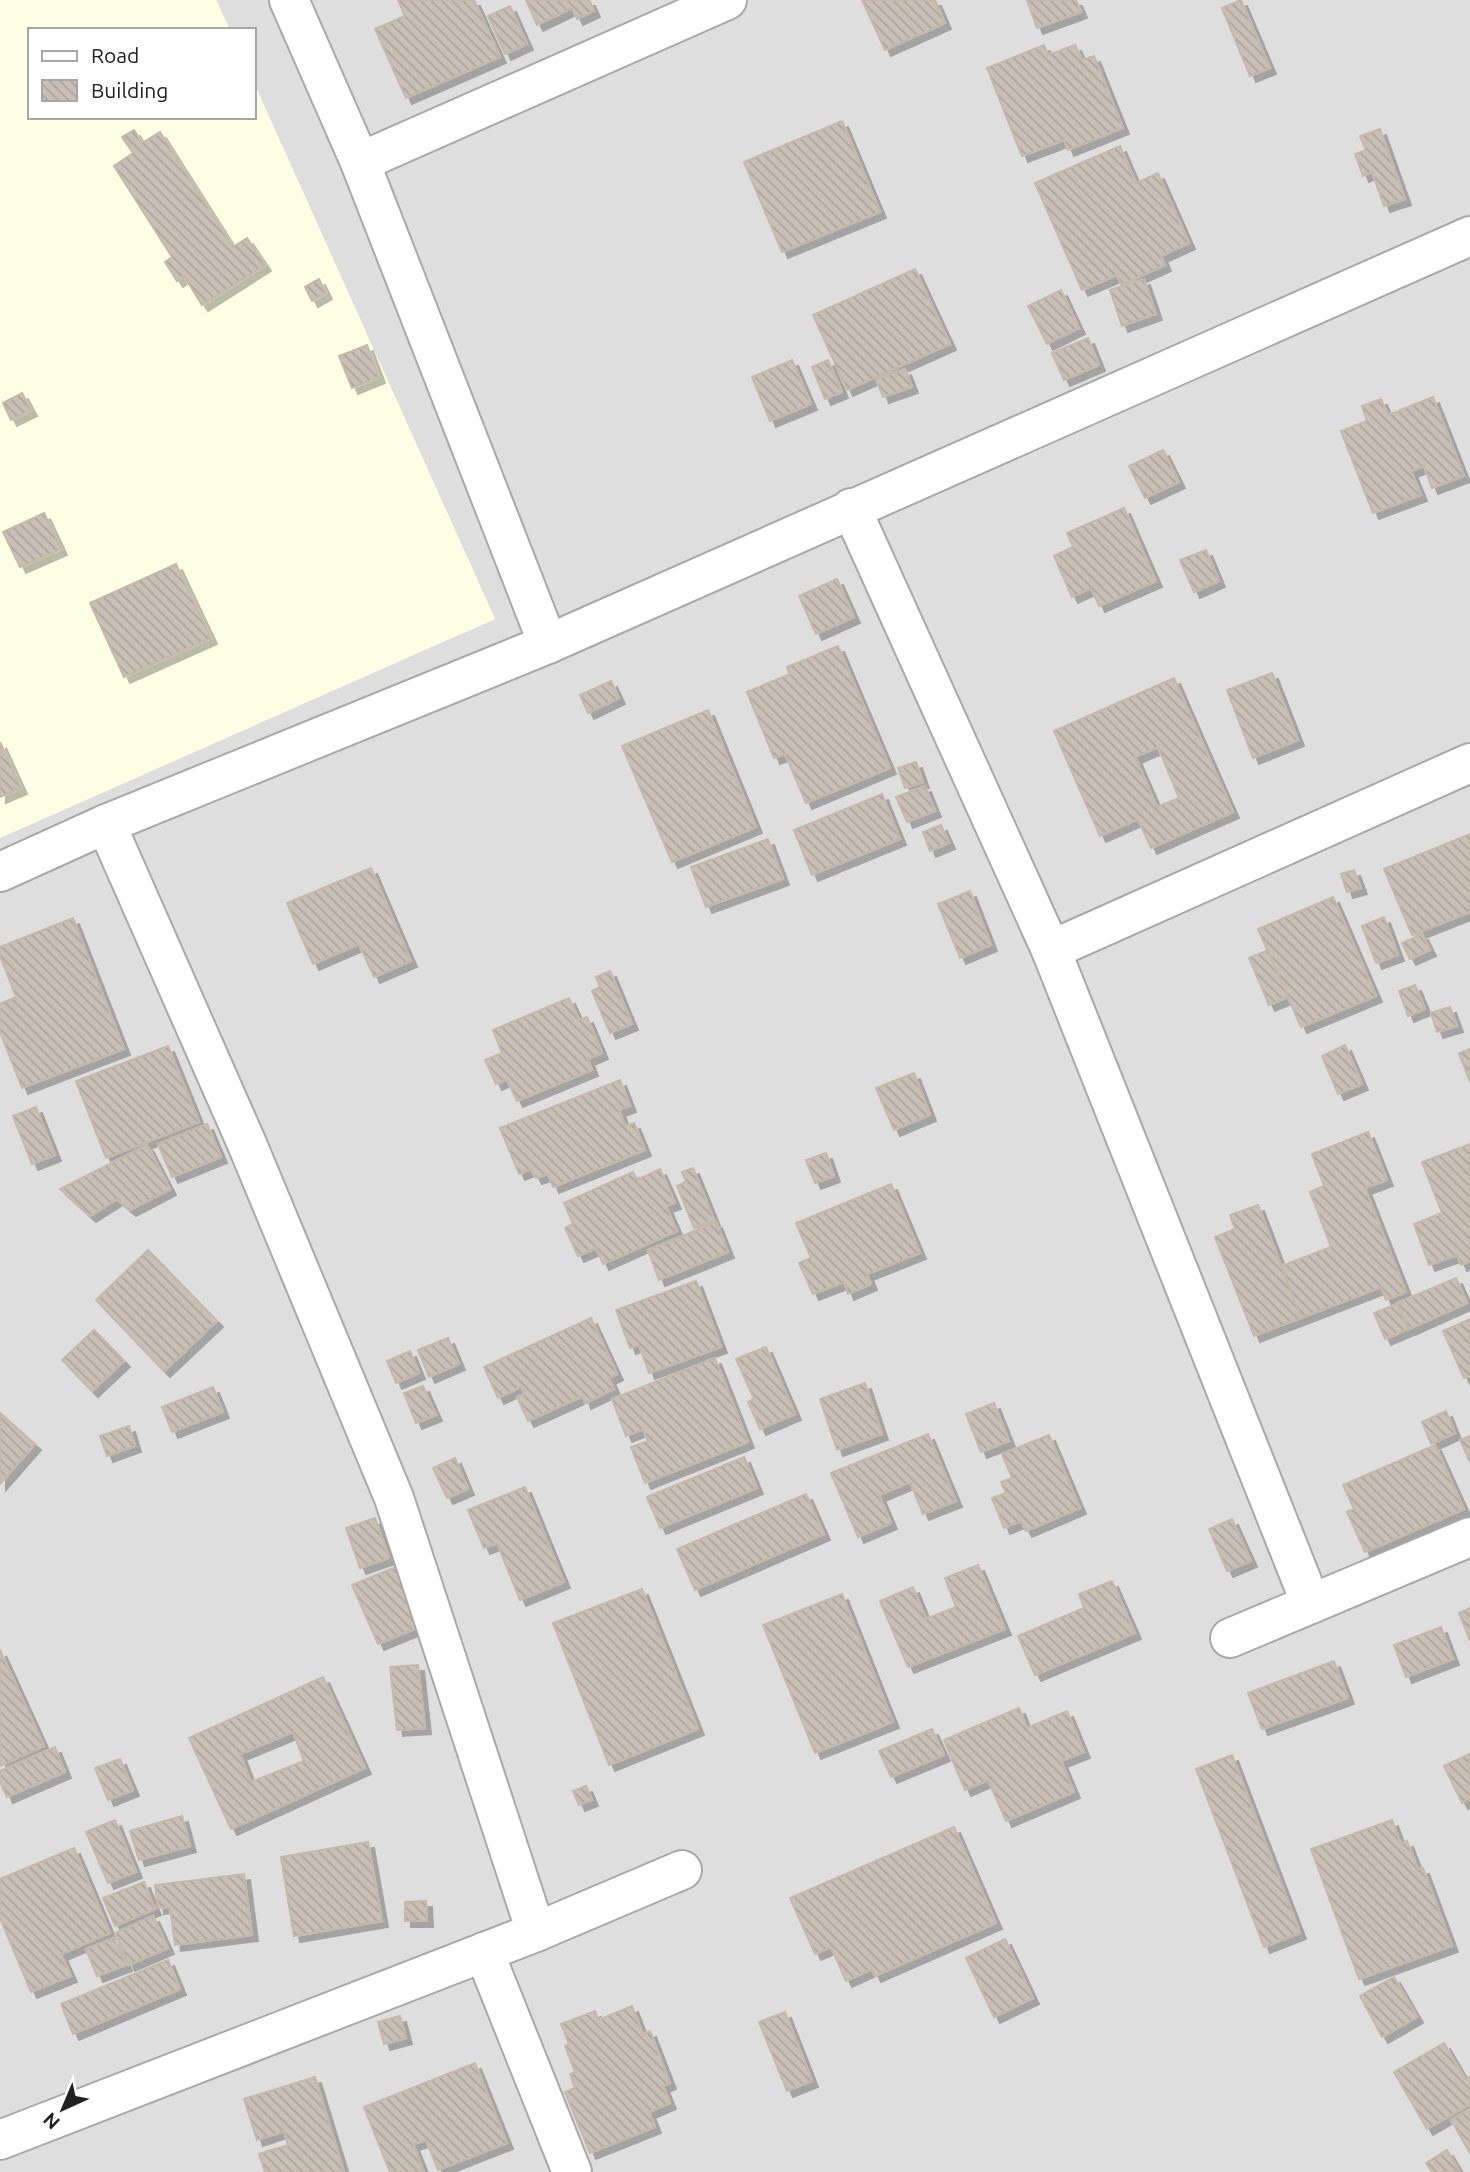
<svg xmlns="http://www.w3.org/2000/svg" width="1470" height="2172" viewBox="0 0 1470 2172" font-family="Ubuntu,sans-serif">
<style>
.residential{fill:#dfdede}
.education{fill:#fcffe4}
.building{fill:url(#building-back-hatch);stroke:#c6b8a8;stroke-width:2;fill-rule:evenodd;filter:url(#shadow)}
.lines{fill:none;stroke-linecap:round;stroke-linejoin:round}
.street-casing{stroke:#a8a8a8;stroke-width:42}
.street{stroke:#fff;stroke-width:38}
</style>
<defs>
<pattern id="building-back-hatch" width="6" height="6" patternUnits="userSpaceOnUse" patternTransform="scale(1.75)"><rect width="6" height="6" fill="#c8bfb6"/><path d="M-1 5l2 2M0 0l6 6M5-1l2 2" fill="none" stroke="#aca49c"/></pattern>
<filter id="shadow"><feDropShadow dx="6" dy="6" stdDeviation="0" flood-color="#0004"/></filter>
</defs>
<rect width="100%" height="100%" fill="#f2f0e7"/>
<polygon class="residential" points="216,0 1470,0 1470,2172 0,2172 0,838 495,619 254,83 254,30 230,30"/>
<polygon class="education" points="0,0 216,0 230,30 30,30 30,117 254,117 254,83 495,619 0,838"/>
<g class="building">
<polygon points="398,0 474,0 500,57 406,98 375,29 405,16"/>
<polygon points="526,0 589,0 594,11 577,19 572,8 537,25"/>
<polygon points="862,0 935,0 945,23 885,50"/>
<polygon points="1027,0 1076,0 1081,12 1037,28"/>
<polygon points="1241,0 1270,68 1250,76 1222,8"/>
<polygon points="510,6 527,44 505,54 488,16"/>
<polygon points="1044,45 1048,55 1075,45 1082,60 1094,56 1123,128 1068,150 1064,140 1022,156 987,68"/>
<polygon points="842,121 880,212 782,252 744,162"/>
<polygon points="1380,129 1405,199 1384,206 1372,172 1363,176 1355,154 1366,150 1360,136"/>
<polygon points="134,130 142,143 160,132 233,247 247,238 265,265 202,305 184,276 177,281 165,262 172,257 114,166 133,153 122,137"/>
<polygon points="1120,146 1136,183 1158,173 1189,243 1161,256 1165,265 1121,285 1117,275 1082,290 1035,183"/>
<polygon points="915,269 950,344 847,390 813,315"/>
<polygon points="319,279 326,293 312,301 305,287"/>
<polygon points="1144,279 1156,314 1122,326 1110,290"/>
<polygon points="1061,290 1079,328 1047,344 1028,306"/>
<polygon points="1088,338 1099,365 1064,380 1052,353"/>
<polygon points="367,345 379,377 352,388 339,356"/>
<polygon points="792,360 811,404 770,421 752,377"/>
<polygon points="828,360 842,392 825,399 812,367"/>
<polygon points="905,369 912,387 883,397 876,379"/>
<polygon points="22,393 31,410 11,420 3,403"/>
<polygon points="1433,397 1464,476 1432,488 1424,466 1411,471 1421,495 1373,513 1341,431 1367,421 1362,406 1381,399 1388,415"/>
<polygon points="1163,450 1179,482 1145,498 1129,466"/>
<polygon points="1124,508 1156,581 1099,606 1091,588 1072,597 1054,556 1073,547 1067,533"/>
<polygon points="44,513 61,549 20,567 3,532"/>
<polygon points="1206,550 1219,581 1194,592 1180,560"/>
<polygon points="176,564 211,638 124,677 90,603"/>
<polygon points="837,579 854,617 816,634 799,596"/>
<polygon points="838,646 890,768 806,803 785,754 774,758 747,692 790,674 787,667"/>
<polygon points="1272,673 1298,740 1253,758 1227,690"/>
<path d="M1174 678 1233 812 1151 848 1138 819 1100 836 1054 731ZM1158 747 1179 798 1157 807 1135 757Z"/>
<polygon points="611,681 619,698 588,713 580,695"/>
<polygon points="708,710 756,827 672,862 622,746"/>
<polygon points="0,742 21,788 0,797"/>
<polygon points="916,762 923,782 905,788 898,768"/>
<polygon points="925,786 935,811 907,822 896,797"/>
<polygon points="882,794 900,839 812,875 794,830"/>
<polygon points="941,825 949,843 930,851 923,832"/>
<polygon points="1470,834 1470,912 1412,935 1384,869"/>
<polygon points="768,839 783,879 706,907 691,867"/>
<polygon points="371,868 411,961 374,977 359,944 313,964 287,903"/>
<polygon points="1354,870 1361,888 1347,892 1341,874"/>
<polygon points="970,891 991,945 960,958 938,904"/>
<polygon points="1333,897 1376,996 1301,1027 1258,929"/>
<polygon points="1384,917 1398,955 1376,963 1362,926"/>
<polygon points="73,918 124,1049 22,1088 0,1032 0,1004 16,997 0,956 0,947"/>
<polygon points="1422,934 1430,950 1410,959 1402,943"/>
<polygon points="1268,950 1288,997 1269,1005 1249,958"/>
<polygon points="610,971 632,1024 610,1033 592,991 600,987 596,977"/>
<polygon points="1415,985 1425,1009 1408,1016 1399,991"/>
<polygon points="569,998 579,1020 587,1017 602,1053 588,1059 592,1070 517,1101 507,1079 496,1084 485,1060 502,1053 493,1030"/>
<polygon points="1450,1007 1457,1026 1437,1032 1431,1013"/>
<polygon points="1345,1045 1362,1084 1338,1094 1322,1056"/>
<polygon points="168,1046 199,1122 106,1158 76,1081"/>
<polygon points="1470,1049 1470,1082 1459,1053"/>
<polygon points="914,1073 930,1115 894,1130 876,1088"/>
<polygon points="620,1080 630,1106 619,1110 625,1126 634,1123 645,1150 553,1187 548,1174 536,1178 531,1169 519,1174 500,1128"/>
<polygon points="36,1107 55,1155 32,1164 13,1116"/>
<polygon points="207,1124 221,1157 172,1177 158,1144"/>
<polygon points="1368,1132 1387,1180 1365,1188 1406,1292 1386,1300 1381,1287 1301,1318 1281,1266 1331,1247 1310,1192 1324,1186 1312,1154"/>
<polygon points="1470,1144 1470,1261 1461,1265 1457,1255 1429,1265 1414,1224 1442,1213 1422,1162"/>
<polygon points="147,1145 170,1189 130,1210 117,1199 90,1216 60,1189"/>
<polygon points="826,1153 834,1176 815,1183 806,1160"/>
<polygon points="693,1168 714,1220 694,1228 677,1186 686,1182 682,1172"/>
<polygon points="660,1169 675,1203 666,1206 677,1231 603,1264 596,1248 578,1256 565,1228 573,1224 564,1203 633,1172 637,1180"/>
<polygon points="891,1184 920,1253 867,1274 871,1284 848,1294 844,1282 813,1294 799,1263 811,1258 796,1223"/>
<polygon points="1258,1205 1301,1318 1254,1336 1215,1237 1235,1229 1230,1215"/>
<polygon points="716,1222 728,1252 659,1280 648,1250"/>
<polygon points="148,1250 217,1321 164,1371 96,1300"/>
<polygon points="1456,1278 1467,1303 1409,1329 1397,1303"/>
<polygon points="696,1281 721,1347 649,1373 639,1345 630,1348 616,1310"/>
<polygon points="1397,1304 1408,1329 1385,1339 1374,1313"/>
<polygon points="591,1318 617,1374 609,1378 614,1389 585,1403 583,1396 528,1421 517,1397 525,1394 521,1387 498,1398 484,1367"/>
<polygon points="1470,1319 1470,1376 1464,1378 1443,1331"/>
<polygon points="94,1330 124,1361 92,1391 62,1360"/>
<polygon points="448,1338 459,1364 429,1377 418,1350"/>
<polygon points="766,1347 795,1414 760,1429 748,1402 754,1399 736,1359"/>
<polygon points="410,1351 419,1373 396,1383 387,1361"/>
<polygon points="715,1358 748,1442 645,1483 631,1447 648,1441 643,1429 626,1436 612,1399"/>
<polygon points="865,1383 882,1434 837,1450 820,1399"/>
<polygon points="423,1386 436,1415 416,1423 404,1393"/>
<polygon points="213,1387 223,1412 172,1432 162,1407"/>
<polygon points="994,1403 1009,1441 981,1452 966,1414"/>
<polygon points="1446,1411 1455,1433 1431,1444 1422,1422"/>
<polygon points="0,1413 35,1444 0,1484"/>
<polygon points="129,1426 135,1446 107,1456 100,1436"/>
<polygon points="928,1434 956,1501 923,1514 910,1482 879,1495 891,1523 858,1537 831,1473"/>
<polygon points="1049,1435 1080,1508 1026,1531 1021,1521 1004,1528 992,1498 1006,1493 1001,1482 1012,1478 1002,1454"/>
<polygon points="1470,1436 1470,1462 1460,1440"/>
<polygon points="1435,1445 1464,1509 1365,1552 1347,1512 1354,1509 1343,1485"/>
<polygon points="744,1457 757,1488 660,1528 647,1497"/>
<polygon points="455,1458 468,1489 447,1498 433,1468"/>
<polygon points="525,1487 564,1582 520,1600 497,1543 484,1548 468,1510"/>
<polygon points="806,1494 824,1534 695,1590 677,1549"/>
<polygon points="375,1518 389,1558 360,1568 346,1528"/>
<polygon points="1232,1519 1251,1561 1227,1571 1209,1529"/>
<polygon points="978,1565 1005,1629 908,1667 880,1601 913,1587 926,1619 956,1607 945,1578"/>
<polygon points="396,1567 422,1626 378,1644 352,1585"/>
<polygon points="1112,1581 1135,1633 1035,1675 1018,1636 1084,1608 1079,1594"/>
<polygon points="642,1589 698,1729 609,1765 553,1623"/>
<polygon points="842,1594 893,1722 815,1753 763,1625"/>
<polygon points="1470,1608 1470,1641 1459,1613"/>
<polygon points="1441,1627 1453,1659 1406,1677 1394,1645"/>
<polygon points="0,1650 44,1746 0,1766"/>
<polygon points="1334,1661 1348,1698 1262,1729 1248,1693"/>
<polygon points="418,1665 425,1728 397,1730 390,1667"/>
<path d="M323 1677 365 1768 231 1829 189 1738ZM293 1732 304 1761 251 1782 240 1754Z"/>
<polygon points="1019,1708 1027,1728 1067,1711 1084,1752 1061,1761 1074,1792 1006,1821 988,1780 965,1790 944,1740"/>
<polygon points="932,1729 944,1755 891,1777 879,1751"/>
<polygon points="55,1747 65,1772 7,1797 0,1782 0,1771"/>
<polygon points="1469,1754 1470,1799 1462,1803 1444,1766"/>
<polygon points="1232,1755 1300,1933 1264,1947 1196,1769"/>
<polygon points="120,1759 133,1790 108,1800 95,1768"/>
<polygon points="586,1786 592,1800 579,1805 573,1791"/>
<polygon points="182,1816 190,1846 139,1860 130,1831"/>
<polygon points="115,1820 136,1872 108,1883 86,1832"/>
<polygon points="1392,1820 1401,1844 1407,1841 1418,1869 1423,1868 1452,1946 1359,1979 1311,1849"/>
<polygon points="954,1827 996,1923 875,1976 872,1969 846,1981 831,1947 815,1954 790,1898"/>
<polygon points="368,1842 382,1921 294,1936 281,1857"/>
<polygon points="74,1848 110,1933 61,1954 71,1976 31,1992 0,1918 0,1879"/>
<polygon points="244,1874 252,1935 175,1945 170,1907 158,1908 155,1885"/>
<polygon points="144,1882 155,1909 115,1926 103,1898"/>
<polygon points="426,1901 427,1921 405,1921 405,1902"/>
<polygon points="153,1916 168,1948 129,1965 115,1933"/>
<polygon points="114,1938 126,1965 97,1976 86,1949"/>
<polygon points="1005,1939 1033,1998 994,2017 966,1958"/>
<polygon points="168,1960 180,1989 73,2034 61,2004"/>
<polygon points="1394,1977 1417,2017 1382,2037 1360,1996"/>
<polygon points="632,2006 643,2034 650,2031 670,2083 663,2086 670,2103 649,2112 655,2127 590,2153 565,2092 575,2088 570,2074 575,2072 565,2046 569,2044 561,2024 595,2011 598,2020"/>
<polygon points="785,2012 812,2081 787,2091 759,2022"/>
<polygon points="400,2016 406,2038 384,2044 378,2022"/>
<polygon points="1444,2043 1465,2079 1469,2077 1470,2079 1470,2104 1427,2129 1394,2072"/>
<polygon points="475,2063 507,2143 438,2170 426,2140 413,2144 424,2172 390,2172 364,2107"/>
<polygon points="315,2077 344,2172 265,2172 259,2154 288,2145 284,2131 257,2140 244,2099"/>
<polygon points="1470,2109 1470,2153 1451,2120"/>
<polygon points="1447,2150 1460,2172 1432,2172 1426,2163"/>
</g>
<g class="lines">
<defs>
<g id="street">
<polyline points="289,0 360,162 548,644"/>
<polyline points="360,162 727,0"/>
<polyline points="851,508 1051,950 1311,1604"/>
<polyline points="106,824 247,1144 394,1498 536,1932"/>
<polyline points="0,872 106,824 548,644 1470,236"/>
<polyline points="1051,950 1470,763"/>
<polyline points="1230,1638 1470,1537"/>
<polyline points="484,1952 572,2172"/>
<polyline points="0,2140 536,1932 682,1870"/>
</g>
</defs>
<use href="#street" class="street-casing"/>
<use href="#street" class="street"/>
</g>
<rect x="28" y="28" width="228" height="91" fill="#ffffff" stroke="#a6a6a6" stroke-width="2"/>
<rect x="42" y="51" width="35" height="10" fill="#ffffff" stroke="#a6a6a6" stroke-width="2"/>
<text x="91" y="63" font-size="21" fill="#212121">Road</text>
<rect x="42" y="80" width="35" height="21" fill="url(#building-back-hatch)" stroke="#a6a6a6" stroke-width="2"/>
<text x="91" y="98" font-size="21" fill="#212121">Building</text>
<g transform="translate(63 2109) rotate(224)" stroke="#ffffff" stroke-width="5" paint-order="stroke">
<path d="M0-5L12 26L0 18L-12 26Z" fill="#212121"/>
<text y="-10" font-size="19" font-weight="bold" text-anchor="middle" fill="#212121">N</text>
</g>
</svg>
